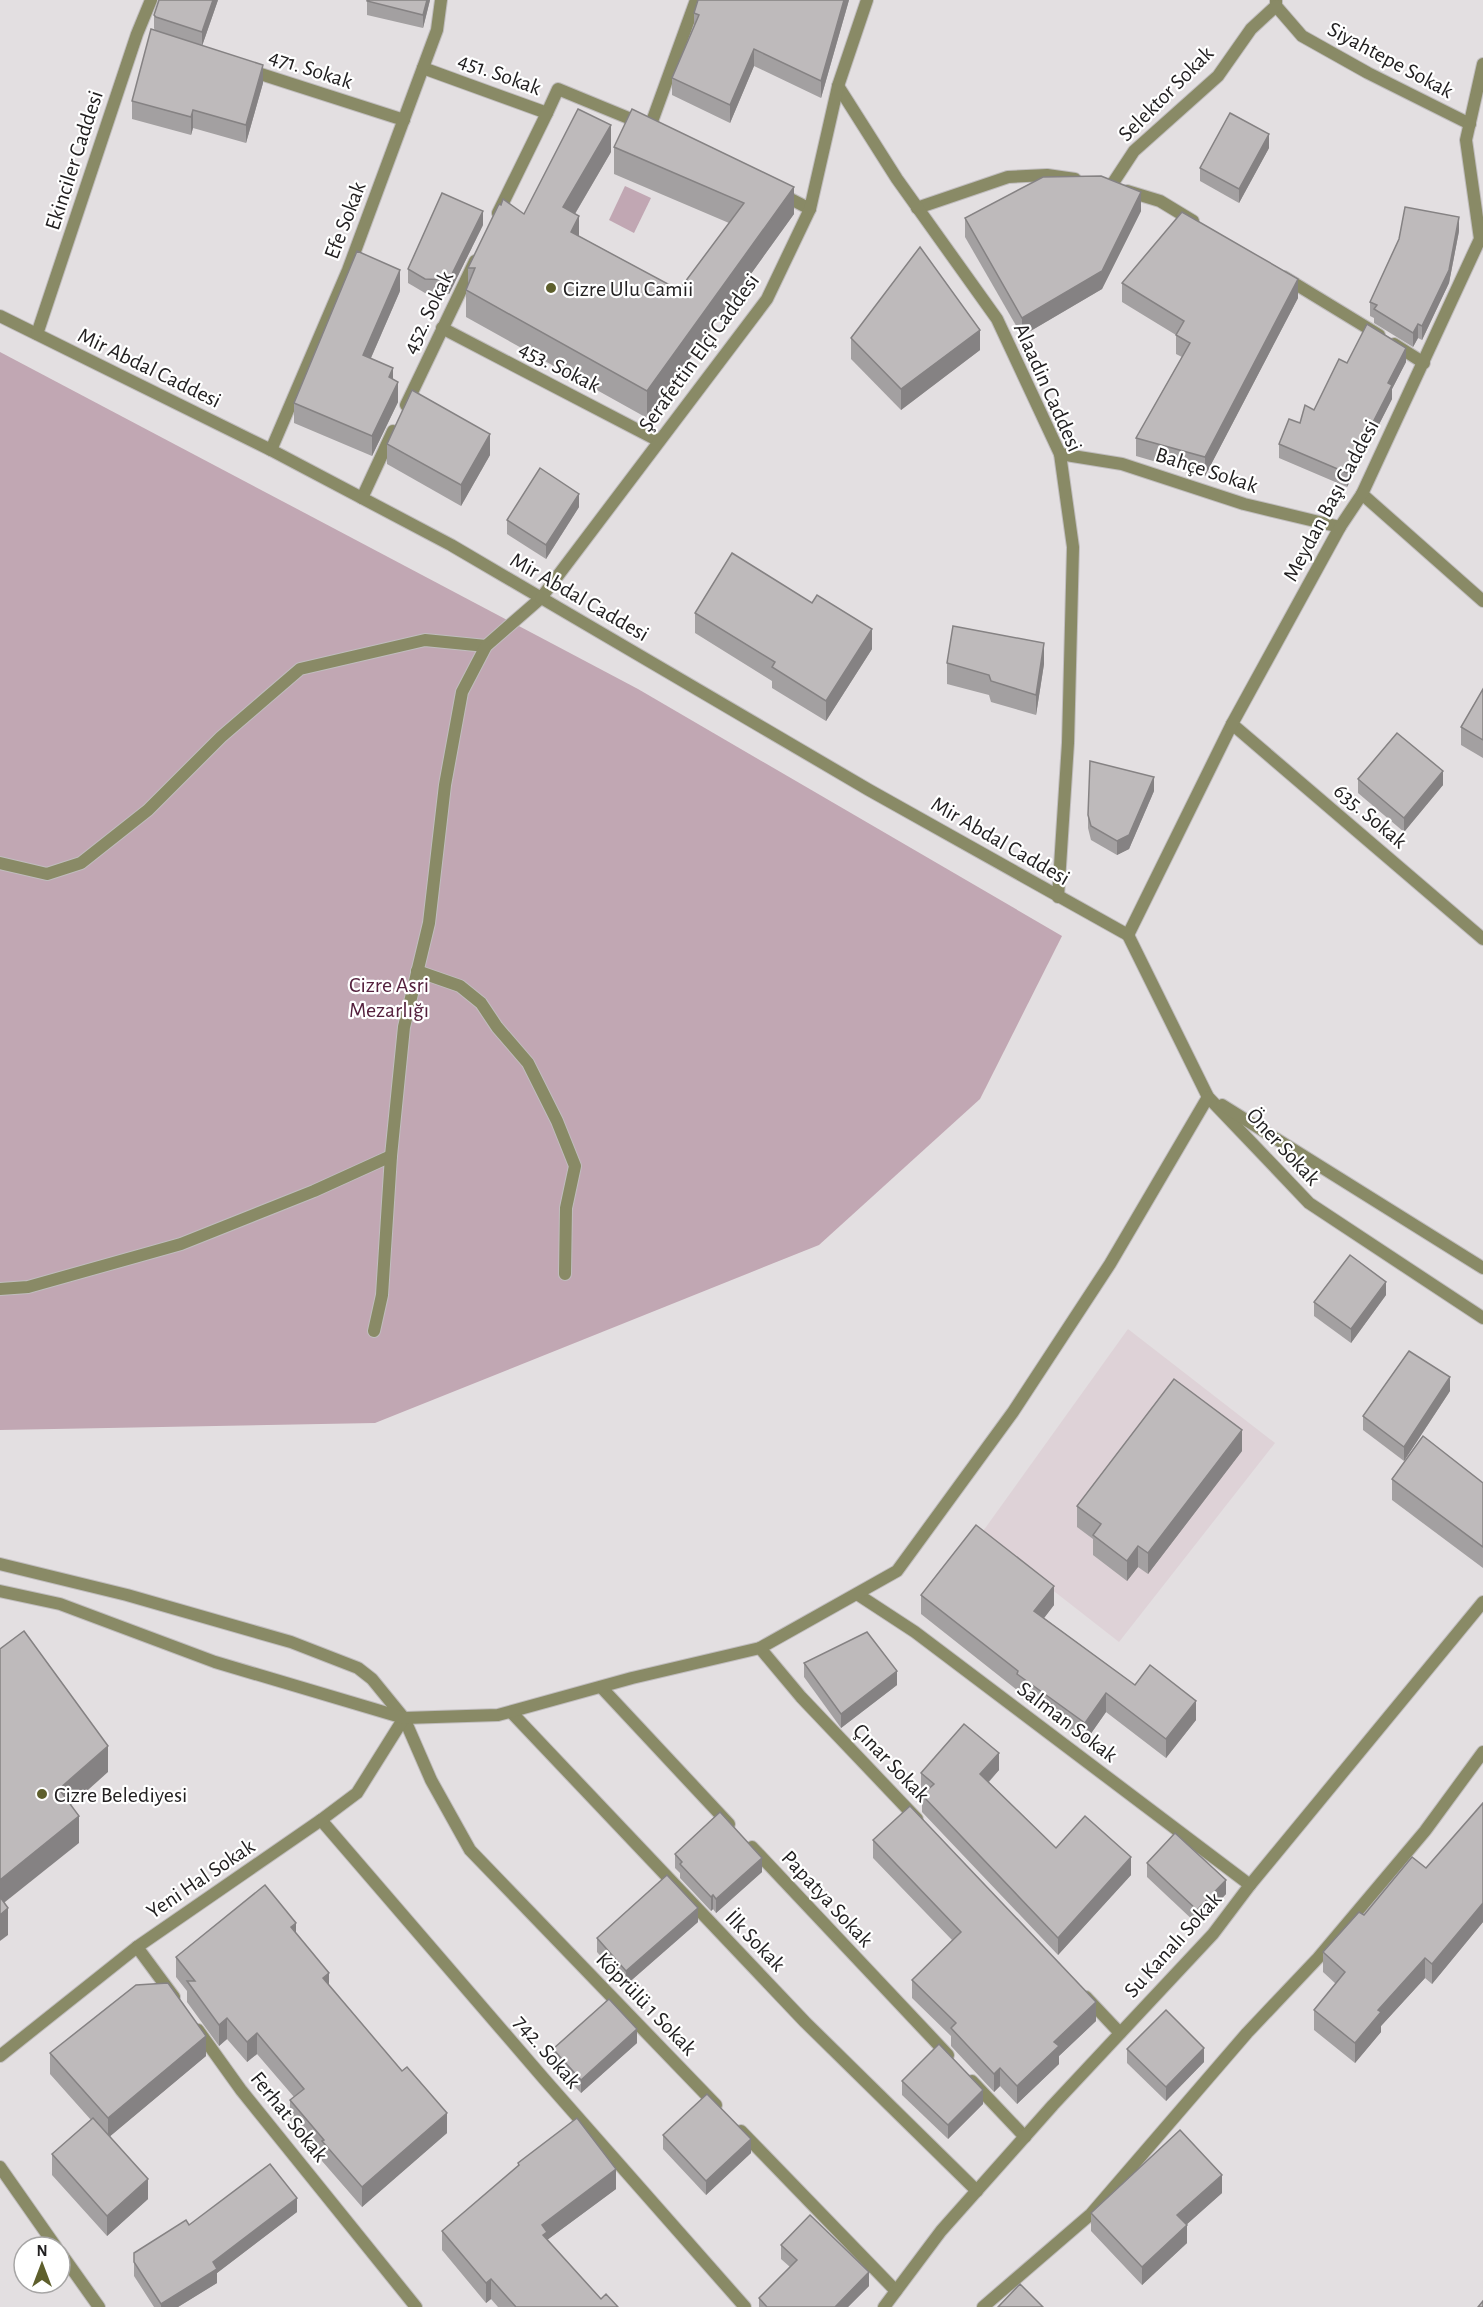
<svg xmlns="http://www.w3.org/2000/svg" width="1483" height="2307" viewBox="0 0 1483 2307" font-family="'Alegreya Sans',sans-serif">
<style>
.built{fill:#ded2d7}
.green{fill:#c1a7b3}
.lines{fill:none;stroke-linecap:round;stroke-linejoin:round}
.service-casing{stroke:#c0bdbe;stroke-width:14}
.minor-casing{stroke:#c0bdbe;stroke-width:14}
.tertiary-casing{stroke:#c0bdbe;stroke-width:14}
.service{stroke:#898a66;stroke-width:12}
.minor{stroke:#898a66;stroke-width:12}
.tertiary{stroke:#898a66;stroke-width:12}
.wall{fill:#a3a0a1}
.shaded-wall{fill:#858283}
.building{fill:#bebabb;stroke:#858283;stroke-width:1.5}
.poi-dot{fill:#5e5f2c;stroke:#fff;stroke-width:2}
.labels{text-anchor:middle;stroke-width:4.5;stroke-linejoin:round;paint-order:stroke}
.street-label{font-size:22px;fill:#222021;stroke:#fff}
.poi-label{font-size:22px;fill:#222021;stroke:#fff;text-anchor:start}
.park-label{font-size:22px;fill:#54203d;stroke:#fff}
</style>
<rect width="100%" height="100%" fill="#e3dfe1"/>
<polygon class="built" points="1128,1329 1275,1443 1119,1642 981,1534"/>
<g class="green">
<polygon points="625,186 651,198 634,233 609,220"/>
<polygon points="0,352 638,689 1062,936 980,1099 819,1245 375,1423 0,1430"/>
</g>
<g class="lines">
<defs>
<g id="service">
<polyline points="0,863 47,874 81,863 148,810 221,737 300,669 425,640 486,646"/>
<polyline points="417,971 460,986 481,1003 497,1027 528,1063 557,1121 575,1166 566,1208 565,1274"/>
<polyline points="0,1289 28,1287 181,1244 314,1191 391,1156"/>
<polyline points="374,1331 382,1295 391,1156 404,1027 429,923 445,785 462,692 486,646 541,598"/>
</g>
<g id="minor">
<polyline points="1276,0 1276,6 1302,36 1368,73 1470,124"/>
<polyline points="423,68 547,113 558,89 643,124"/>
<polyline points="248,70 404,120"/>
<polyline points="650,127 696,0"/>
<polyline points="1111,186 1134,151 1218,76 1251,29 1276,6"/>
<polyline points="1127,191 1160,201 1193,221"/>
<polyline points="779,193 810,209"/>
<polyline points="917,208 1008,177 1047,175 1075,179"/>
<polyline points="498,213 547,113"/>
<polyline points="1284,277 1379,335"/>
<polyline points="442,328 659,441"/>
<polyline points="1394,344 1424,363"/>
<polyline points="406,405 475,261"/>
<polyline points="271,450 348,270 437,30 441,0"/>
<polyline points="1060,454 1122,464 1244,504 1340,527"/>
<polyline points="1362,494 1483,601"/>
<polyline points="362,498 393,431"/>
<polyline points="1232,724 1483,939"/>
<polyline points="1128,935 1208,1097 1309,1203 1483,1318"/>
<polyline points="1222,1105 1483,1268"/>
<polyline points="857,1594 915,1632 1250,1885"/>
<polyline points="760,1648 801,1697 917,1819"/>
<polyline points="601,1687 729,1824"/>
<polyline points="511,1712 805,2022 977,2191"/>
<polyline points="404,1718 431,1780 470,1850 716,2105"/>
<polyline points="321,1820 545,2080 745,2307"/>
<polyline points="752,1847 948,2055"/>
<polyline points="137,1947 174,1997"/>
<polyline points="1086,1997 1120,2033"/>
<polyline points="198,2030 241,2090 416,2307"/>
<polyline points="0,2056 137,1947 321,1820 357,1793 404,1718"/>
<polyline points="972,2081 1025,2137"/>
<polyline points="741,2131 896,2291"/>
<polyline points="0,2167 56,2247"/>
<polyline points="60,2252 99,2307"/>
<polyline points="884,2307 941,2231 1053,2105 1213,1934 1250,1885 1483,1602"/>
<polyline points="983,2307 1091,2214 1247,2033 1318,1958 1425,1831 1483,1752"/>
</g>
<g id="tertiary">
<polyline points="838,86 897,179 997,319 1060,454 1073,547 1068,743 1058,897"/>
<polyline points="0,316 271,450 451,545 869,790 1128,935 1232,724 1340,527 1362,494 1480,239 1466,140 1483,64"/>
<polyline points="37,334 137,34 151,0"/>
<polyline points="541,598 767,299 810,209 838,86 867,0"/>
<polyline points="0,1564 127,1595 291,1642 358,1668 372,1679 403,1717"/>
<polyline points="0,1591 60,1604 215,1662 404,1718 498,1715 632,1678 760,1648 897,1571 1013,1412 1110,1264 1208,1097"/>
</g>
</defs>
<use href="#service" class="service-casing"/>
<use href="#minor" class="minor-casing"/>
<use href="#tertiary" class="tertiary-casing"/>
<use href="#service" class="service"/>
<use href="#minor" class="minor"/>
<use href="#tertiary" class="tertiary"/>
</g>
<g class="wall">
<polygon points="218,0 202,46 263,83 246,143 193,128 191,135 132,119 132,101 155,31 154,28 154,15"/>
<polygon points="367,0 430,0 423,28 367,15"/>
<polygon points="698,0 849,0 821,98 754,66 730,123 672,95 672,78 694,26 694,13"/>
<polygon points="614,147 794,214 647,418 466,317 466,290 468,285 468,268 524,214 611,152 575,214 579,236 679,290 729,223 614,174"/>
<polygon points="1269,148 1239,203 1200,181 1200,168"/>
<polygon points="1141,211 1102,289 1022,336 965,237 965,218"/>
<polygon points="483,225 449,294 425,293 408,283 408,269"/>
<polygon points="1459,231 1449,283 1422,340 1418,338 1413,347 1374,323 1374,318 1370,316 1370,302"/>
<polygon points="1122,283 1298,298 1205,476 1136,456 1136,438 1182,357 1176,354 1176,335 1122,302"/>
<polygon points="400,291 371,358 393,379 398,402 372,456 294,423 294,403"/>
<polygon points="851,338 980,350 901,410 851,359"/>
<polygon points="1406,362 1392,389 1392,399 1347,487 1279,458 1279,444 1314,410 1347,363"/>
<polygon points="387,444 490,455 461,506 387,464"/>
<polygon points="579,507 546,559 507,534 507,520"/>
<polygon points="695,613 872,649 826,721 772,688 772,681 695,633"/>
<polygon points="947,663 1044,664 1036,715 991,702 989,695 947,684"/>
<polygon points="1483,689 1483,758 1461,745 1461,727"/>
<polygon points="1358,779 1443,785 1404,832 1358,793"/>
<polygon points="1154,791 1129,849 1117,855 1091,840 1088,828 1088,815"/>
<polygon points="1386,1295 1351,1343 1314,1316 1314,1302"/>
<polygon points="1450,1391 1404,1461 1363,1430 1363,1416"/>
<polygon points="1242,1451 1148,1574 1138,1567 1127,1581 1093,1555 1093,1539 1077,1527 1077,1506"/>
<polygon points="1392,1479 1483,1483 1483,1568 1392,1500"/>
<polygon points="921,1595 1054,1605 1044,1618 1135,1685 1196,1720 1166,1758 1106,1712 1085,1742 1017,1693 1017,1690 921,1614"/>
<polygon points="804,1663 897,1685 841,1728 804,1677"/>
<polygon points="999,1770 989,1782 1056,1848 1131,1875 1058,1955 922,1812 922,1795 924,1793 921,1790 921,1773"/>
<polygon points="1483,1803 1483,1922 1432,1984 1425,1978 1381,2026 1381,2032 1355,2063 1314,2030 1314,2010 1336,1984 1323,1972 1323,1952 1364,1915 1426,1868"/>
<polygon points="873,1840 1096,2021 1059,2056 1059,2064 1017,2104 1000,2086 994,2092 951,2046 951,2036 912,1998 912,1980 952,1940 873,1858"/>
<polygon points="675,1854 762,1872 716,1913 713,1909 711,1911 680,1878 680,1873 675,1868"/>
<polygon points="1147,1863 1226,1894 1197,1924 1147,1877"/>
<polygon points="698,1922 626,1985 597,1952 597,1938"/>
<polygon points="296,1934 329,1985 447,2133 362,2207 322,2161 322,2158 290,2121 290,2100 294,2097 257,2054 247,2062 227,2039 219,2046 187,2002 187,1991 176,1977 176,1957"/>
<polygon points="637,2043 581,2093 553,2063 553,2049"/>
<polygon points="1127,2049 1204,2062 1166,2101 1127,2063"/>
<polygon points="50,2053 206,2056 110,2136 148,2199 107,2236 52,2175 52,2154 91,2120 50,2074"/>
<polygon points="902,2081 983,2104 948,2139 902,2095"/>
<polygon points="663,2135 751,2153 706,2195 663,2149"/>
<polygon points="518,2163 616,2189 547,2240 601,2299 618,2307 498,2307 491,2299 486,2303 442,2250 442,2231 518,2167"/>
<polygon points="1222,2193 1186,2225 1187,2243 1142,2285 1091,2231 1091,2213"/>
<polygon points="297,2212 217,2273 217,2283 178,2307 154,2307 134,2276 134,2253 189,2225"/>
<polygon points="781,2245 869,2286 848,2307 759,2307 759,2298 790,2267 781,2259"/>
</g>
<g class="shaded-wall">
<polygon points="213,0 218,0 202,46 202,32"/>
<polygon points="427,0 430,0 423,28 423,15"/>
<polygon points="844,0 849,0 821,98 821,81"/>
<polygon points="754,49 754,66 730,123 730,105"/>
<polygon points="263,65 263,83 246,143 246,125"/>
<polygon points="193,110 193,128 191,135 191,117"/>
<polygon points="611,125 611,152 563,234 563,207"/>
<polygon points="1269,134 1269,148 1239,203 1239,189"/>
<polygon points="794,187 794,214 647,418 647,391"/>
<polygon points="1141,192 1141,211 1102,289 1022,336 1022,318"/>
<polygon points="483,211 483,225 449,294 449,280"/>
<polygon points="579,216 579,243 571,232"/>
<polygon points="1459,217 1459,231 1449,283 1422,340 1422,326"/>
<polygon points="400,270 400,291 363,376 363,355"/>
<polygon points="1298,279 1298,298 1205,476 1205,457"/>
<polygon points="1418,324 1418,338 1413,347 1413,333"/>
<polygon points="980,330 980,350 901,410 901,389"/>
<polygon points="1406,348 1406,362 1392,389 1392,399 1347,487 1347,473 1388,383"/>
<polygon points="393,368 393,388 389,377"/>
<polygon points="398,382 398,402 372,456 372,436"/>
<polygon points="490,434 490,455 461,506 461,485"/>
<polygon points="579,494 579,507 546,559 546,545"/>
<polygon points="872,629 872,649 826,721 826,701"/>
<polygon points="1044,643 1044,664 1036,715 1036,695"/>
<polygon points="1443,771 1443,785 1404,832 1404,818"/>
<polygon points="1154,777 1154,791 1129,849 1117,855 1117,841"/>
<polygon points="1386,1282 1386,1295 1351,1343 1351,1329"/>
<polygon points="1450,1377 1450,1391 1404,1461 1404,1447"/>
<polygon points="1242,1430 1242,1451 1148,1574 1148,1553"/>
<polygon points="1138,1546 1138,1567 1127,1581 1127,1561"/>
<polygon points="1054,1586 1054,1605 1034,1631 1034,1611"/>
<polygon points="897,1671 897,1685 841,1728 841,1714"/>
<polygon points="1106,1693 1106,1712 1085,1742 1085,1723"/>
<polygon points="1196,1701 1196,1720 1166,1758 1166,1739"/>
<polygon points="108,1746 108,1772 59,1816 59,1789"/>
<polygon points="999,1753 999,1770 980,1791 980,1774"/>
<polygon points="79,1816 79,1843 0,1906 0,1880"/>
<polygon points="1131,1857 1131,1875 1058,1955 1058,1938"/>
<polygon points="762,1858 762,1872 716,1913 716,1899"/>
<polygon points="1226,1880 1226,1894 1197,1924 1197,1910"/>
<polygon points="713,1895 713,1909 711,1911 711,1897"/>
<polygon points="1483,1903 1483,1922 1432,1984 1432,1964"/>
<polygon points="8,1908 8,1935 0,1941 0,1915"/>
<polygon points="698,1908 698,1922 626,1985 626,1971"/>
<polygon points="296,1923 296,1944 291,1927"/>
<polygon points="1425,1958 1425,1978 1381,2026 1381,2032 1355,2063 1355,2043 1378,2010"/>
<polygon points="329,1973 329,1994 323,1978"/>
<polygon points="1096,2002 1096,2021 1059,2056 1059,2064 1017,2104 1017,2086 1054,2042"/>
<polygon points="227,2018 227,2039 219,2046 219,2025"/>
<polygon points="637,2029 637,2043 581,2093 581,2080"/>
<polygon points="257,2033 257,2054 247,2062 247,2042"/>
<polygon points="206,2036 206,2056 108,2138 108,2118"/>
<polygon points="1204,2048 1204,2062 1166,2101 1166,2087"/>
<polygon points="1000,2068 1000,2086 994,2092 994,2074"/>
<polygon points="983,2090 983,2104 948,2139 948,2125"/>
<polygon points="447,2113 447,2133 362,2207 362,2187"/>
<polygon points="751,2139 751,2153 706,2195 706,2181"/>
<polygon points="616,2169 616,2189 543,2243 542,2225"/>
<polygon points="1222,2175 1222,2193 1177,2233 1177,2215"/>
<polygon points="148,2179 148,2199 107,2236 107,2216"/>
<polygon points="297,2198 297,2212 217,2273 217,2283 178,2307 161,2307 161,2304 213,2262"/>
<polygon points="1187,2225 1187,2243 1142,2285 1142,2267"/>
<polygon points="869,2272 869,2286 848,2307 835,2307"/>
<polygon points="491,2279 491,2299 486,2303 486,2283"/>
</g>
<g class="building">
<polygon points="159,0 213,0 202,32 156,17 154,15"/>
<polygon points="367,0 427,0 423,15 367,1"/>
<polygon points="698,0 844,0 821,81 754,49 730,105 672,78 699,15 694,13"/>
<polygon points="151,29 263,65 246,125 193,110 191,117 132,101"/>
<polygon points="578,109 611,125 563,207 579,216 571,232 679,290 744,203 614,147 632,109 794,187 647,391 466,290 475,268 468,268 499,204 501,205 503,199 524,214"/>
<polygon points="1230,113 1269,134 1239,189 1200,168"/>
<polygon points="1101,176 1141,192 1102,271 1022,318 965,218 1043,177"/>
<polygon points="442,193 483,211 449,280 425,279 408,269"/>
<polygon points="1405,207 1459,217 1449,270 1422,326 1418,324 1413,333 1374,309 1377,305 1370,302 1399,239"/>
<polygon points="1182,212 1298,279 1205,457 1136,438 1190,343 1176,335 1184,321 1122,283"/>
<polygon points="920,247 980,330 901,389 851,338"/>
<polygon points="357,251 400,270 363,355 393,368 389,377 398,382 372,436 294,403"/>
<polygon points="1367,324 1406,348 1388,383 1392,385 1347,473 1279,444 1289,419 1300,423 1305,405 1314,410 1339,359 1347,363"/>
<polygon points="412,390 490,434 461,485 387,444"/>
<polygon points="540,468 579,494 546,545 507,520"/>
<polygon points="732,553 812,603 817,595 872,629 826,701 772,667 775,662 695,613"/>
<polygon points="953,626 1044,643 1036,695 991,681 989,675 947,663"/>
<polygon points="1483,689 1483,740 1461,727"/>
<polygon points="1397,733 1443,771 1404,818 1358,779"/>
<polygon points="1090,761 1154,777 1129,835 1117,841 1091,826 1088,815"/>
<polygon points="1350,1255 1386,1282 1351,1329 1314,1302"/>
<polygon points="1409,1351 1450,1377 1404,1447 1363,1416"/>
<polygon points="1174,1379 1242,1430 1148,1553 1138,1546 1127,1561 1093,1535 1101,1524 1077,1506"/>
<polygon points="1423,1436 1483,1483 1483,1547 1392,1479"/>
<polygon points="976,1525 1054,1586 1034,1611 1135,1685 1150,1665 1196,1701 1166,1739 1106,1693 1085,1723 1017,1674 1018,1671 921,1595"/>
<polygon points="24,1631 108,1746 59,1789 79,1816 0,1880 0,1649"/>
<polygon points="867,1632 897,1671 841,1714 804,1663"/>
<polygon points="964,1724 999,1753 980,1774 1056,1848 1085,1816 1131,1857 1058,1938 922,1795 934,1784 921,1773"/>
<polygon points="1483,1803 1483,1903 1432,1964 1425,1958 1378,2010 1381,2012 1355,2043 1314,2010 1345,1972 1323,1952 1359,1912 1364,1915 1412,1857 1426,1868"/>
<polygon points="910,1806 1096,2002 1054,2042 1059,2046 1017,2086 1000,2068 994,2074 951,2028 956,2023 912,1980 961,1932 873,1840"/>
<polygon points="720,1812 762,1858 716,1899 713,1895 711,1897 680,1864 682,1862 675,1854"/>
<polygon points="1175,1833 1226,1880 1197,1910 1147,1863"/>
<polygon points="667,1875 698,1908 626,1971 597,1938"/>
<polygon points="265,1885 296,1923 291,1927 329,1973 323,1978 402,2071 407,2067 447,2113 362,2187 322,2141 324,2140 290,2100 304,2089 257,2033 247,2042 227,2018 219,2025 187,1981 195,1981 176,1957"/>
<polygon points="0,1897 8,1908 0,1915"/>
<polygon points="168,1983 206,2036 108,2118 50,2053 136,1985"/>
<polygon points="609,1999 637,2029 581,2080 553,2049"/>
<polygon points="1166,2010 1204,2048 1166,2087 1127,2049"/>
<polygon points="939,2044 983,2090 948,2125 902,2081"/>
<polygon points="707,2094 751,2139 706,2181 663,2135"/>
<polygon points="93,2118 148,2179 107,2216 52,2154"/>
<polygon points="577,2118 616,2169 542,2225 547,2232 543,2235 601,2299 606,2294 618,2307 516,2307 491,2279 486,2283 442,2231 519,2165 518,2163"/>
<polygon points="1180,2130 1222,2175 1177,2215 1187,2225 1142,2267 1091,2213"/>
<polygon points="270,2164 297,2198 213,2262 217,2269 161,2304 134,2262 134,2253 186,2220 189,2225"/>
<polygon points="810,2215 869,2272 835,2307 767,2307 759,2298 797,2260 781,2245"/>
<polygon points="1020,2284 1043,2307 998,2307"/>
<polygon points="1483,2301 1483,2307 1478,2307"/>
</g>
<g class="poi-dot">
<circle cx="551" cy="288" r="6"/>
<circle cx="42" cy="1794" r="6"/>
</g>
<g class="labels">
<g class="street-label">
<text transform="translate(1391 59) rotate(28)" y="8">Siyahtepe Sokak</text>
<text transform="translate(311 68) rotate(18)" y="8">471. Sokak</text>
<text transform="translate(500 73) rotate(20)" y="8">451. Sokak</text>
<text transform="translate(1165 93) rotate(-45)" y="8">Selektor Sokak</text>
<text transform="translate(73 160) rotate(-72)" y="8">Ekinciler Caddesi</text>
<text transform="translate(344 220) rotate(-69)" y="8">Efe Sokak</text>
<text transform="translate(427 312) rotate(-64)" y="8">452. Sokak</text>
<text transform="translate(698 352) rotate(-54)" y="8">Şerafettin Elçi Caddesi</text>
<text transform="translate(560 366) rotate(27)" y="8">453. Sokak</text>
<text transform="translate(150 367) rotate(26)" y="8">Mir Abdal Caddesi</text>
<text transform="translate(1049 387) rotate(66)" y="8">Alaadin Caddesi</text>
<text transform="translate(1207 469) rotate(18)" y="8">Bahçe Sokak</text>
<text transform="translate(1330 500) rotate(-62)" y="8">Meydan Başı Caddesi</text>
<text transform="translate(580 596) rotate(30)" y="8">Mir Abdal Caddesi</text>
<text transform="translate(1371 815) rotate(40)" y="8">635. Sokak</text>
<text transform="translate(1001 840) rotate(30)" y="8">Mir Abdal Caddesi</text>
<text transform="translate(1284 1146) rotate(47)" y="8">Öner Sokak</text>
<text transform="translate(1068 1721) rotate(37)" y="8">Salman Sokak</text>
<text transform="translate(892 1762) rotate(46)" y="8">Çınar Sokak</text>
<text transform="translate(200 1878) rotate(-34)" y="8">Yeni Hal Sokak</text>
<text transform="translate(828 1898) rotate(47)" y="8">Papatya Sokak</text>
<text transform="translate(756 1940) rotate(46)" y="8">İlk Sokak</text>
<text transform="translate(1172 1944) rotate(-48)" y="8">Su Kanalı Sokak</text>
<text transform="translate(647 2003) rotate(46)" y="8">Köprülü 1 Sokak</text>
<text transform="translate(548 2051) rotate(49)" y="8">742. Sokak</text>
<text transform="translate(290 2116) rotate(51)" y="8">Ferhat Sokak</text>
</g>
<g class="poi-label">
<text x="563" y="296">Cizre Ulu Camii</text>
<text x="54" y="1802">Cizre Belediyesi</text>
</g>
<g class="park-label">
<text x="389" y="992">Cizre Asri<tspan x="389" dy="25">Mezarlığı</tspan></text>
</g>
</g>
<g transform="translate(42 2265)"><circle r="28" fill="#ffffff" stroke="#a7a6a6" stroke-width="1.5"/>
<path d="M0-4.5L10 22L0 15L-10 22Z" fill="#5e5f2c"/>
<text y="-9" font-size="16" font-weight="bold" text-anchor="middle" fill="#222021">N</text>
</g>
</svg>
